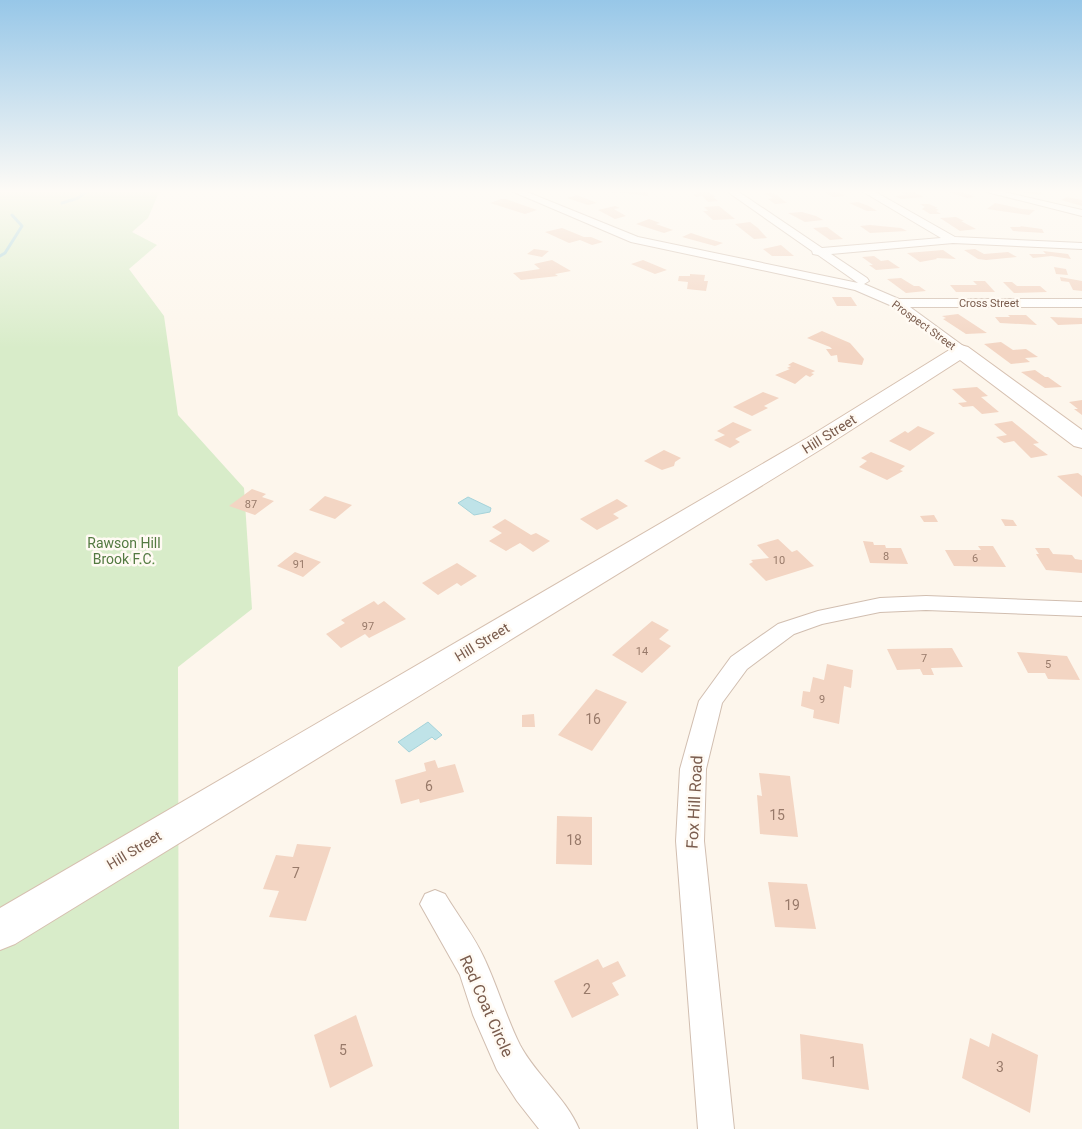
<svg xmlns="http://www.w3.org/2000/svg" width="1082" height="1129" viewBox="0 0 1082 1129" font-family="Roboto,sans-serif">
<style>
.green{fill:#d8ecc9}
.water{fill:#bfe3e8;stroke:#a5d3da}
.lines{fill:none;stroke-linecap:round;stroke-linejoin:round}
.stream{stroke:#a5d3da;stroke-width:3}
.building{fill:#f3d5c3}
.street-casing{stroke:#d1beb0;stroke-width:2}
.secondary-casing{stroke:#d6c0b0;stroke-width:2}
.street{fill:#fff;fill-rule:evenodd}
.secondary{fill:#fff;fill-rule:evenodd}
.labels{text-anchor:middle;stroke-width:5;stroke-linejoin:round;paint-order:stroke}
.far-street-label{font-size:11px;fill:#7a5c4d;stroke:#fffaf3}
.number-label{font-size:11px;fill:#987a6a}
.street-label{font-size:14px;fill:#7a5c4d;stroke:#fffaf3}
.park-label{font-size:14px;fill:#537a41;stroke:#fffaf3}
.near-number-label{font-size:14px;fill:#987a6a}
.near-street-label{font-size:16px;fill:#7a5c4d;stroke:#fffaf3}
</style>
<rect width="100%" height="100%" fill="#fdf6ec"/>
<polygon class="green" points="0,190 160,190 148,218 132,232 157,245 129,269 164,316 178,415 244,488 252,609 178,667 179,1129 0,1129"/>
<g class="water">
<polygon points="468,497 491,508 490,512 474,515 458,503"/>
<polygon points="428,722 442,735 435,740 432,737 409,752 398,742"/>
</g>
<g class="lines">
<g class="stream">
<polyline points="62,203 78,198 89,190"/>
<polyline points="0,256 5,253 22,226 12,215"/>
</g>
</g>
<g class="building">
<polygon points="608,190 638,190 648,191 648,196 617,192 614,193 608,192 610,191"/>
<polygon points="706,190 716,197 713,197 718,201 708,202 702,196 696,197 693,194 698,194 695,191"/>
<polygon points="821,190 834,190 845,196 833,197"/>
<polygon points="897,190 910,190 924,197 901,199 895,196 906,195"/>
<polygon points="954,190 958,190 975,197 967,198 945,191"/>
<polygon points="1011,190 1034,190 1033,191 1042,193 1039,195"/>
<polygon points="764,193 774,193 787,203 775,204 768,199 773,198"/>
<polygon points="577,195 597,203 588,205 567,198"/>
<polygon points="1067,197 1082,200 1082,206 1061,200"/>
<polygon points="501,199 506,199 537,210 525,214 490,203"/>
<polygon points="858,202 869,206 877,211 867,211 849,203"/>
<polygon points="995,203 1022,209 1035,210 1029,215 987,209"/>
<polygon points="920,204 929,204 938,208 935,208 939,210 936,211 941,214 930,214 922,209 925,207"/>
<polygon points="615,206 620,208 614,209 626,216 615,219 598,210"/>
<polygon points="719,206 735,219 713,220 703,211 708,211 704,207"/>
<polygon points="802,212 816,216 823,220 805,222 788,213"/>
<polygon points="956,217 964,221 961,221 976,229 960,231 940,218"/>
<polygon points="649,219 660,223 656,224 673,230 664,233 636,224"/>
<polygon points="750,222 758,228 767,238 754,239 735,224"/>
<polygon points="870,225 901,228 907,231 870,233 860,226"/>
<polygon points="1020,226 1042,229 1044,233 1013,231 1010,227 1021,227"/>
<polygon points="827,227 843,239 830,240 813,228"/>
<polygon points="562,228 584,237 591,237 603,242 592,245 580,240 569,243 545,232"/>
<polygon points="691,233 706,238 723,243 715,246 682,237"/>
<polygon points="781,245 794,256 772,256 763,249"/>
<polygon points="534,249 549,251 542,257 527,254"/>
<polygon points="975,249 984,254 1008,252 1017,257 986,260 978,259 964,250"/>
<polygon points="943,250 956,259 936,258 937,259 920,262 907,253"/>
<polygon points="1043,251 1068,254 1071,259 1051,256 1033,258 1029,254 1046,254"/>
<polygon points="874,256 881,261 888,260 900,268 876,270 869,265 873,265 862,257"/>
<polygon points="552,260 571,271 555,274 558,276 521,280 513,273 540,269 534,264"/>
<polygon points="643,260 667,270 655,274 631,264"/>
<polygon points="1054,267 1066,269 1068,275 1056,274"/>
<polygon points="690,274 705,275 704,281 708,281 706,291 687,289 688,282 678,281 679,276 690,276"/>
<polygon points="1060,277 1082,281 1082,291 1073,290 1069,282 1061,281"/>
<polygon points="901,278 914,286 919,286 926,291 906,293 887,279"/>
<polygon points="973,281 985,281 995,292 956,292 950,285 977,285"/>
<polygon points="1003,282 1012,282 1017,286 1040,286 1047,292 1014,293"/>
<polygon points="832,297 851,297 857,306 837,306"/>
<polygon points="958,314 987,333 966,334 943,319 946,318 942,316"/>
<polygon points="1008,315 1026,315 1037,325 1000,323 995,317 1010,317"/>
<polygon points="1050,317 1082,318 1082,324 1058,325"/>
<polygon points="822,331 850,343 864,359 862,365 838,362 837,355 831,356 826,349 832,349 830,347 807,338"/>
<polygon points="1001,342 1013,350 1026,349 1038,357 1025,358 1030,362 1011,364 984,344"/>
<polygon points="793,362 815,371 811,373 814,374 810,377 806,375 795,384 775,375 790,369 787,368 791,366 788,365"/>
<polygon points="1035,370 1045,377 1048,377 1062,387 1045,388 1021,372"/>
<polygon points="977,387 988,396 981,397 999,412 982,414 973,406 963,407 958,403 967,402 952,389"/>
<polygon points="763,392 779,398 764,406 768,408 752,416 733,407"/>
<polygon points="1082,400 1082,415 1074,409 1078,409 1069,402"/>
<polygon points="1012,421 1039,443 1033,444 1048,455 1031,458 1014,441 1004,443 996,437 1007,435 994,424"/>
<polygon points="733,422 752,430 735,439 740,442 730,448 714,440 725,435 717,431"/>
<polygon points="918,426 935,433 910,451 889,441 905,431 908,433"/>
<polygon points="664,450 681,458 675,462 674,466 662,470 644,461"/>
<polygon points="871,452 905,466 900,470 903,471 887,480 859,467 867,461 861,458"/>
<polygon points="1078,473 1082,476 1082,497 1057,476"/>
<polygon points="252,489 266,494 262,497 274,501 255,515 229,506"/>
<polygon points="325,496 352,505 335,519 309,510"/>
<polygon points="617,499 628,506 613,514 619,518 597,530 580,519"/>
<polygon points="934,515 938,522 924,522 920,516"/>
<polygon points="505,519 531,535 536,533 550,541 533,552 520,543 506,551 489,541 502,533 492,527"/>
<polygon points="1001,519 1013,520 1017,526 1005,526"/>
<polygon points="778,539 792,552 797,550 814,566 766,581 749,564 753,562 751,560 769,558 757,545"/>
<polygon points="863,541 873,542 874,545 885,545 886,548 901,548 908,564 870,563"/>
<polygon points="978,546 993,546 1006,567 954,566 945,550 981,550"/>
<polygon points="1035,548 1049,548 1053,554 1072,555 1075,559 1082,560 1082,573 1046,570 1036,554 1039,554"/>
<polygon points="295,552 321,562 303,577 277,566"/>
<polygon points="457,563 477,576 461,586 457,583 438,595 422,583"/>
<polygon points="374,601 378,605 384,601 406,619 369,638 365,634 341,648 326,634 345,623 341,620"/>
<polygon points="652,621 669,630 659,639 671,646 642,673 612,655"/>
<polygon points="952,648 963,667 931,668 934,675 923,675 920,669 897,670 887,649"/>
<polygon points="1017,652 1067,656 1080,680 1048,679 1045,673 1028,673"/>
<polygon points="827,664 853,670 851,688 844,686 839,724 813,718 814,710 801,706 803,691 810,692 813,677 824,680"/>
<polygon points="596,689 627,702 592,751 558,735"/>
<polygon points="534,714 535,727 522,727 522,715"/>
<polygon points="435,760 438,768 455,764 464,792 420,803 419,799 401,804 395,780 426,771 424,763"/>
<polygon points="759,773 790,776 798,837 760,834 757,795 762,796"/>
<polygon points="557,816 592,817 592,865 556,864"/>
<polygon points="297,844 331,847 306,921 269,917 279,891 263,889 276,855 293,857"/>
<polygon points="768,882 807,884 816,929 775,927"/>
<polygon points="598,959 603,968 618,961 626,976 612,983 619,995 572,1018 554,981"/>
<polygon points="356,1015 373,1066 330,1088 314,1035"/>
<polygon points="992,1033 1038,1055 1030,1113 962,1078 970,1038 989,1047"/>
<polygon points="800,1034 863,1044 869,1090 802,1079"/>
</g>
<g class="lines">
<defs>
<g id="street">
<polygon points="509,190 522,190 638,237 858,283 818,255 813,254 812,251 725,190 736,190 822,248 941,238 860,190 872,190 955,237 1082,243 1082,249 953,243 831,254 867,278 869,281 864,284 899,299 1082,299 1082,307 910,307 966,348 968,351 961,355 956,354 892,306 855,290 631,242"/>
<polygon points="979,190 995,190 1082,210 1082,216"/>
<polygon points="926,596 1082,602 1082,616 926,610 880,612 822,624 794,634 747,669 722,703 706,769 704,841 734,1129 698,1129 676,841 680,769 699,701 731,657 778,624 818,611 880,598"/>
<path d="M435 890 445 894C458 916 475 937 485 960 498 988 506 1017 520 1045 536 1075 566 1098 579 1129H539L517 1101 497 1070 473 1015 460 975 420 904 425 894Z"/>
</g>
<polygon id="secondary" points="961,345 968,347 1082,430 1082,448 1074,446 960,360 823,448 15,944 0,950 0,908 807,438 954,347"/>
</defs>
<use href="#street" class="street-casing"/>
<use href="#secondary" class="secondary-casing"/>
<use href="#street" class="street"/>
<use href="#secondary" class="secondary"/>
</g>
<linearGradient id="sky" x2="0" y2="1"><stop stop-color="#97c7e8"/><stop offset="0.55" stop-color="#fefbf6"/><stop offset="1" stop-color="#fefbf6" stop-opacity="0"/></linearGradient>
<rect width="1082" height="348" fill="url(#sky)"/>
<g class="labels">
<g class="far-street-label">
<text x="989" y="307">Cross Street</text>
<text transform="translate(924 325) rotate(36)" y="4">Prospect Street</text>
</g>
<g class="number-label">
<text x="251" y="508">87</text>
<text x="886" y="560">8</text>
<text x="975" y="562">6</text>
<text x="779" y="564">10</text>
<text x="299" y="568">91</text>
<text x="368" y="630">97</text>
<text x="642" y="655">14</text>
<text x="924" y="662">7</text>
<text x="1048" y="668">5</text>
<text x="822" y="703">9</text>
</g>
<g class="street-label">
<text transform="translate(829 434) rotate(-32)" y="5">Hill Street</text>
<text transform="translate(482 642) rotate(-31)" y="5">Hill Street</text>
<text transform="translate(134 850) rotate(-31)" y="5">Hill Street</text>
</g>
<g class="park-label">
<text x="124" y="548">Rawson Hill<tspan x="124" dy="16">Brook F.C.</tspan></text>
</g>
<g class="near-number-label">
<text x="593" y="724">16</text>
<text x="429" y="791">6</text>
<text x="777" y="820">15</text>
<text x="574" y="845">18</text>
<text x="296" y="878">7</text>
<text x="792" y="910">19</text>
<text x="587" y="994">2</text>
<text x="343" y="1055">5</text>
<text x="833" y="1067">1</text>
<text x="1000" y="1072">3</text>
</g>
<g class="near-street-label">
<text transform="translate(694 802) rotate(-87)" y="6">Fox Hill Road</text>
<text transform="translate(487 1006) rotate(66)" y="6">Red Coat Circle</text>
</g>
</g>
</svg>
